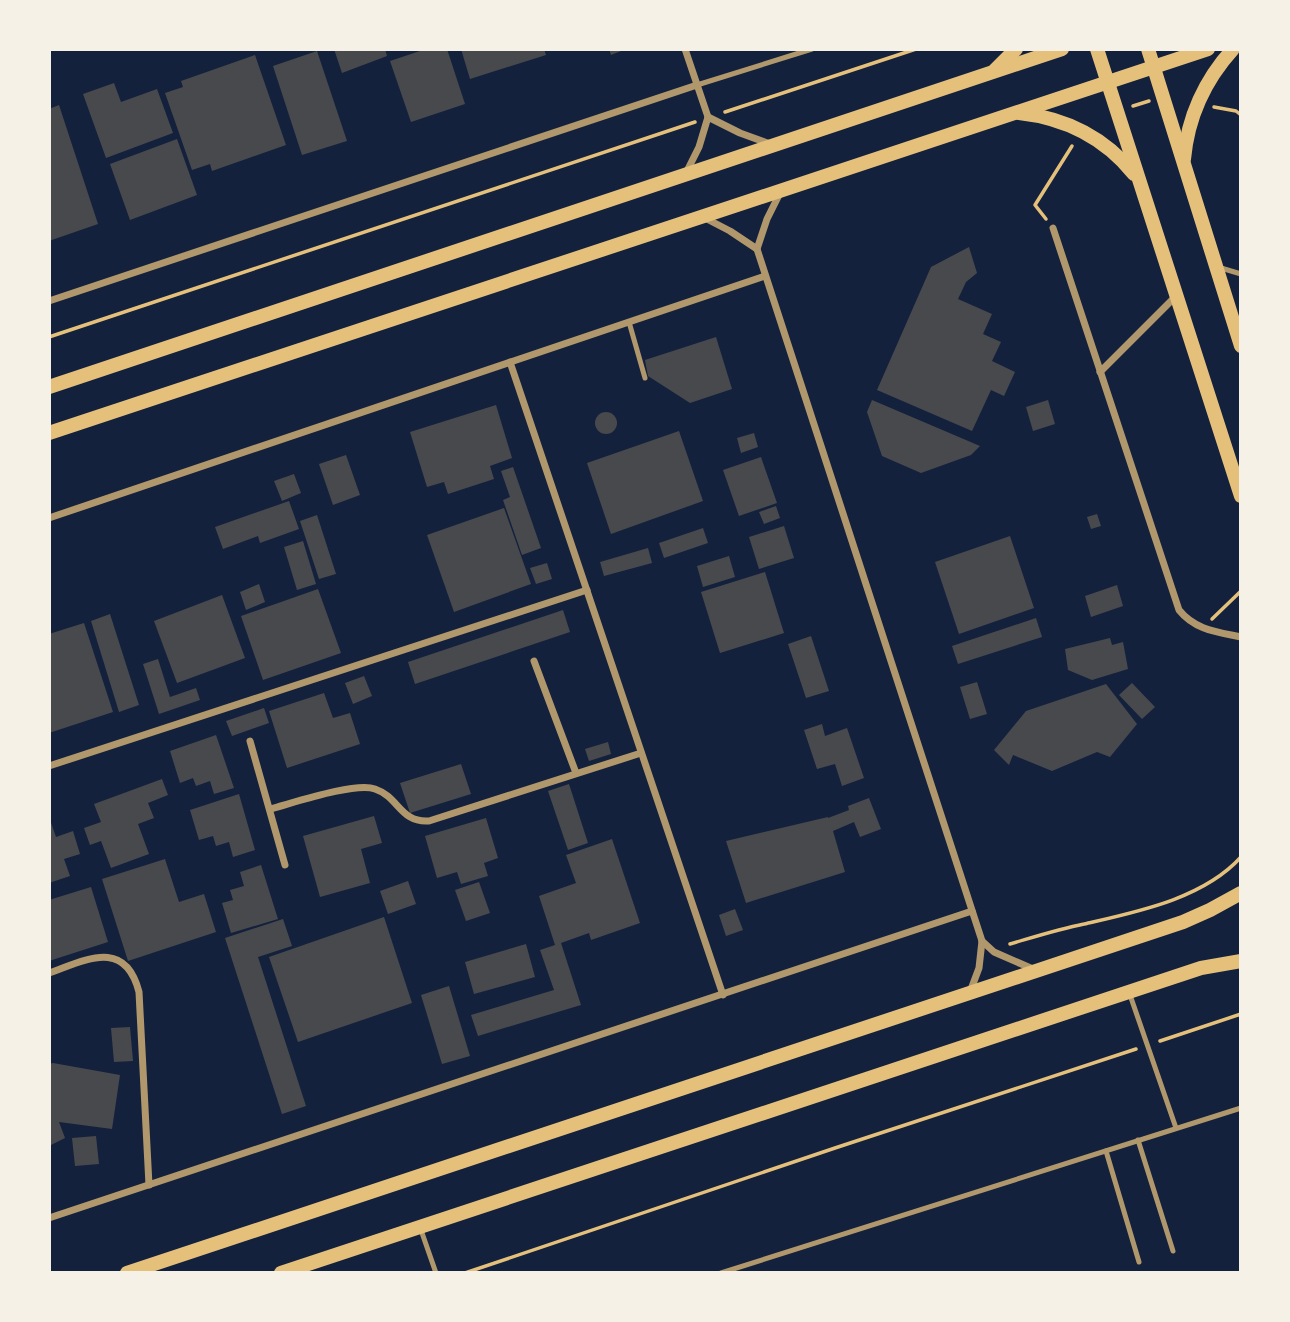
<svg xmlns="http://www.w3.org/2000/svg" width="1290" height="1322" viewBox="0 0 1290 1322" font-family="'PT Sans Narrow',sans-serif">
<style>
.building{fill:#48494c}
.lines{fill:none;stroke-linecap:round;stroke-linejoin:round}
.path{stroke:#e5c07b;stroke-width:3.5}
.service{stroke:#b1986c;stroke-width:5}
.minor{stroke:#b1986c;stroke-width:7}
.secondary{stroke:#e5c07b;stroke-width:14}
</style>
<rect width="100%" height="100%" fill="#14213d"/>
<g class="building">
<polygon points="334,49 385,49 387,56 342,73"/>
<polygon points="426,49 447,49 465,104 411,122 390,61"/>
<polygon points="461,49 544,49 546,55 470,79"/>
<polygon points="609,49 626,49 611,55"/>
<polygon points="317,51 347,141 302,155 273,66"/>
<polygon points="255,55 286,145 212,171 210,164 192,170 165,93 183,87 181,81"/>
<polygon points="114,83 121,102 157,89 173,133 106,158 83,94"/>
<polygon points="59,105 98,224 49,241 49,109"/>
<polygon points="177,139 197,195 130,220 110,164"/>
<polygon points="969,247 977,273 966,282 958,299 992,314 983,334 1001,342 992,361 1015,372 1004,396 991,390 972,431 877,390 931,267"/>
<polygon points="716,337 732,389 690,403 648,376 645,360"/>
<polygon points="872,400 980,446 971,455 921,473 882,456 867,412"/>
<polygon points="1048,400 1055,424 1033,431 1026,407"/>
<polygon points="496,405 512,458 490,466 494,479 448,494 444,482 427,487 410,432"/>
<circle cx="606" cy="423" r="11"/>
<polygon points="679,431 703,501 611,534 587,463"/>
<polygon points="754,433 758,447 741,453 737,438"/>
<polygon points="346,455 360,495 333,505 319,464"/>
<polygon points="761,457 777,503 739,516 723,470"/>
<polygon points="513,467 541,548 522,555 503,500 510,497 501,471"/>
<polygon points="294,474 301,493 282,501 274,481"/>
<polygon points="289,501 299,529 260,543 258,536 223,549 215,527"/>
<polygon points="776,506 780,518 764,524 759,512"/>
<polygon points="504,508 531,584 454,612 427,535"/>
<polygon points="1097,514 1101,526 1091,529 1087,517"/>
<polygon points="317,515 336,574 319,579 300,521"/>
<polygon points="784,526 794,558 759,569 749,537"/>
<polygon points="703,528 708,543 664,558 659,543"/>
<polygon points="1010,536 1034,608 959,634 935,562"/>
<polygon points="303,541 316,584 297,590 284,547"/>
<polygon points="648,548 652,563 604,576 600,562"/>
<polygon points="729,556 735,577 703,587 697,566"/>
<polygon points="547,563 552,579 536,584 530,568"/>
<polygon points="765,572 784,633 720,653 701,592"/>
<polygon points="259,584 265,602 246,610 240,592"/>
<polygon points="1117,585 1123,606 1091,617 1085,596"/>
<polygon points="318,589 341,653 263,680 241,616"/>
<polygon points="222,595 245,658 177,683 154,621"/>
<polygon points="563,610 570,632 415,684 408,662"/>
<polygon points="110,614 139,705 119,712 91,621"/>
<polygon points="1036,618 1042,637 958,664 952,646"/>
<polygon points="84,623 113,712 49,733 49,634"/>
<polygon points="811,636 829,691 806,698 788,644"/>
<polygon points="1110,638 1112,645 1123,642 1128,669 1092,680 1068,670 1065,649"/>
<polygon points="158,659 170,697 196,688 200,700 159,714 143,664"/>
<polygon points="364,676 372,696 353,704 345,683"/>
<polygon points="977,682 987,714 970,719 960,687"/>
<polygon points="1132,683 1155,707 1142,719 1119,695"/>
<polygon points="1106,684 1137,724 1110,757 1097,752 1052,771 1013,755 1009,765 994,750 1026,711"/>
<polygon points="324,693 333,718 350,713 360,744 287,768 269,711"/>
<polygon points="264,708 269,723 232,736 226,721"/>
<polygon points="822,724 825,736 847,728 864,778 842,786 835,764 817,769 804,730"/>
<polygon points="216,735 234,788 214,794 210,781 196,786 193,778 180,783 170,751"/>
<polygon points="608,742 611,754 589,761 585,749"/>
<polygon points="461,764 471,794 410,813 400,783"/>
<polygon points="162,779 168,795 148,803 154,818 138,824 149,854 111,868 101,841 90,845 84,828 101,822 94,804"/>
<polygon points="569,784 588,843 568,850 548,791"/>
<polygon points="239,794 255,850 233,857 229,842 216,846 213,836 199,840 190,810"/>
<polygon points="869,798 881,829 860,837 854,822 833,831 845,872 746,903 726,841 828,817 828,818 849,810 848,806"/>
<polygon points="374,816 382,843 361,849 370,883 320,897 303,836"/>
<polygon points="49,817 56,837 73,831 80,854 64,859 70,876 49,883"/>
<polygon points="486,818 498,858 484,863 488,876 461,884 457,872 437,878 425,836"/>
<polygon points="612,839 640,923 591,940 589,933 561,943 581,1005 478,1036 471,1015 554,990 540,950 555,945 539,896 576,883 566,855"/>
<polygon points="165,859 179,902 204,894 216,932 128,961 102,879"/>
<polygon points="261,865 278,919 231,933 222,903 233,900 230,890 244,886 240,872"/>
<polygon points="408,881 416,904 388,914 380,891"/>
<polygon points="479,882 490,913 466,921 455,890"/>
<polygon points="91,887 108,942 49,961 49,900"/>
<polygon points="735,909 743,930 726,936 719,915"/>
<polygon points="384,917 412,1003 298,1042 269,957"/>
<polygon points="283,919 292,946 258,957 306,1106 282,1114 225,938"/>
<polygon points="526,944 535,977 474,994 465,962"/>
<polygon points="449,986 470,1056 442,1064 421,995"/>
<polygon points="130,1027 133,1061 114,1062 111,1028"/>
<polygon points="53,1063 120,1075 112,1129 59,1122 65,1138 51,1145 49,1140 49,1064"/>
<polygon points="96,1136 99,1164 75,1166 72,1138"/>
</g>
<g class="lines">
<g class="path">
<polyline points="1133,106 1149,101"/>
<polyline points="1214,107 1236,111 1241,115"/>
<polyline points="725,112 916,49"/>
<polyline points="1046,219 1035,205 1072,146"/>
<polyline points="49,337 695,122"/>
<polyline points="1212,619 1241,591"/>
<path d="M1010 944C1034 937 1059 929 1084 924 1136 912 1203 899 1241 857"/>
<polyline points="1160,1041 1241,1014"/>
<polyline points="465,1273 835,1148 1136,1049"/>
</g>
<g class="service">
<polyline points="697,85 812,49"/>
<polyline points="1221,268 1241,274"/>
<polyline points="629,322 645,378"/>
<polyline points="1129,992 1176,1128"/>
<polyline points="1138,1140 1173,1251"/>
<polyline points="1106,1151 1139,1262"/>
<polyline points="421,1230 436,1273"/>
<polyline points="721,1273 1241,1108"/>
</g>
<g class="minor">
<polyline points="685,49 708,117 699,147 686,173"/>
<polyline points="708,117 740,133 770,144"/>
<polyline points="780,193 767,219 757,249 982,941 979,968 970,992"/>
<polyline points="703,217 730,231 757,249"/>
<path d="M1053 228 1179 610C1195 630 1217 632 1241 637"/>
<polyline points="49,301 697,85"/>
<polyline points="510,362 723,995"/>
<polyline points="1100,372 1176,296"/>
<polyline points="49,518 765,276"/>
<polyline points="534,661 576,773"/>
<polyline points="250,741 285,865"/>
<polyline points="49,766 587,590"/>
<path d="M270 809C293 803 355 782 375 789 399 797 400 823 429 821L641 753"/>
<polyline points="982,941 994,952 1033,969"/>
<path d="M49 973C86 960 125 938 139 992L149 1185"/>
<polyline points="49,1218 972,911"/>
</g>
<g class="secondary">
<polyline points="1097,49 1241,496"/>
<polyline points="1148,49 1241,346"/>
<polyline points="995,70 1016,49"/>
<path d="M1019 113C1065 118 1105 138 1134 174"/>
<path d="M1184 159C1188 116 1204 81 1233 49"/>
<polyline points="49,387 1062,49"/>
<polyline points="49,433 1208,49"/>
<polyline points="127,1273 1183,922 1210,910 1241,893"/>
<polyline points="281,1273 1201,968 1241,961"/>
</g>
</g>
<rect width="1290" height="1322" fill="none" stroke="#f6f1e7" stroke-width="102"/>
</svg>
